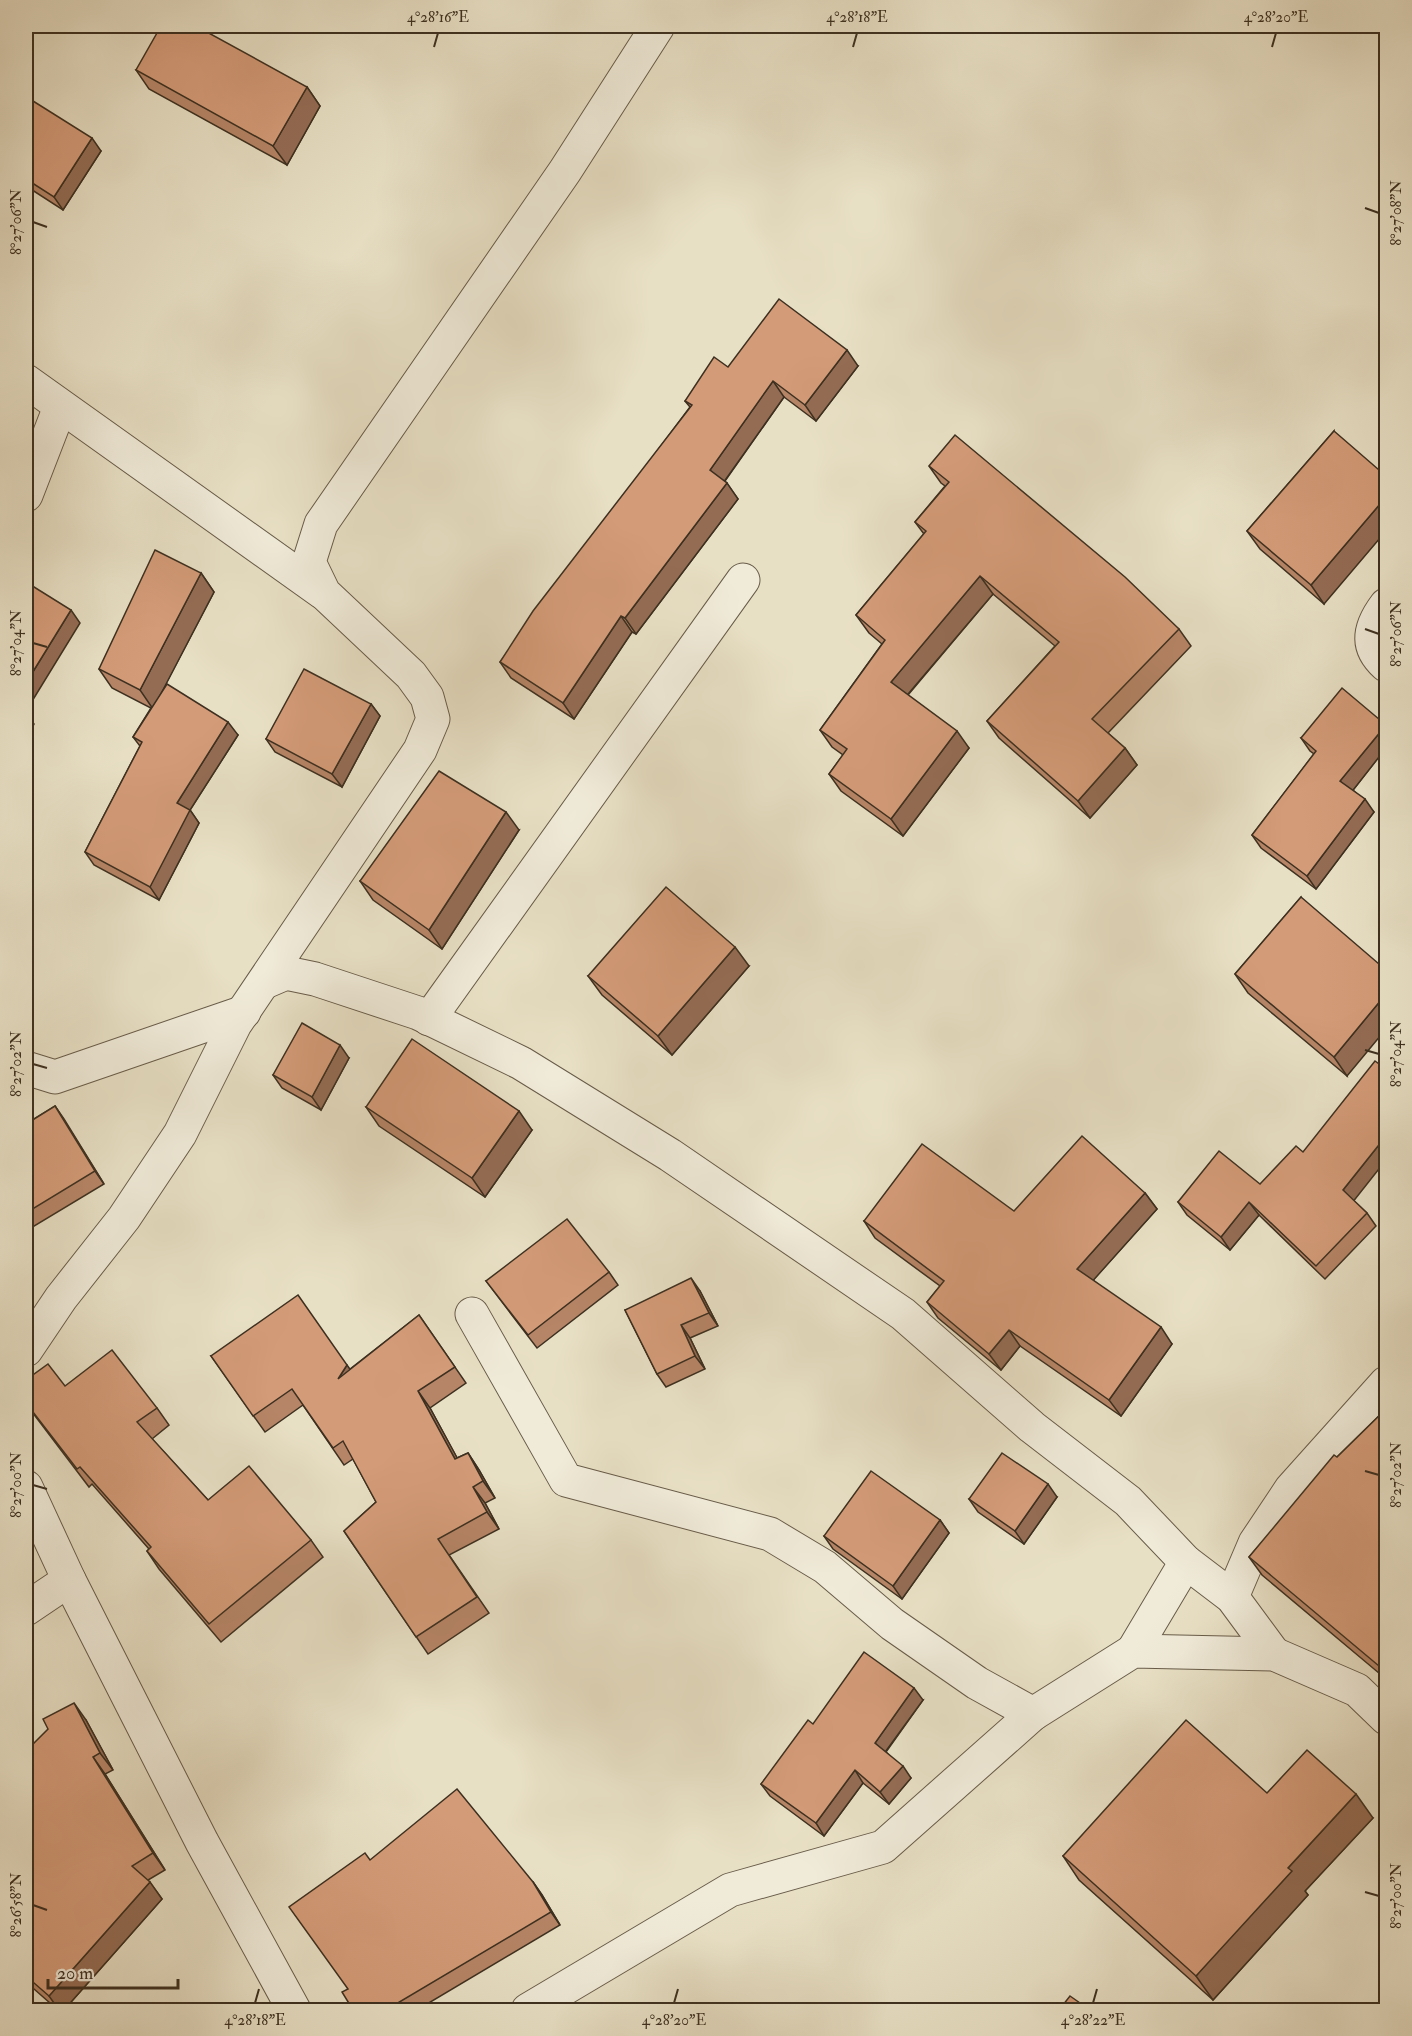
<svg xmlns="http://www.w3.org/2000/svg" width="1412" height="2036" viewBox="0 0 1412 2036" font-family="'IM FELL Double Pica',serif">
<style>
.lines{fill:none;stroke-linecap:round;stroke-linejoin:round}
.minor-casing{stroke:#685c49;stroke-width:35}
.minor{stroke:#f0ebd9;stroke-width:33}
.wall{fill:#b68567;stroke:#3d3020;stroke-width:1.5}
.shaded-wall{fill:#946c54;stroke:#3d3020;stroke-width:1.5}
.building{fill:#d49b78;stroke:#3d3020;stroke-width:1.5}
.ticks{fill:none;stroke:#3d3020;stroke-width:2}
.neatline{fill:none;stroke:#3d3020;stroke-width:2}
.ticks-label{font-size:15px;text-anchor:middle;fill:#3d3020}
</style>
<rect width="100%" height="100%" fill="#e8e0c5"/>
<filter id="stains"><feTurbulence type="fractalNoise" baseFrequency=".00333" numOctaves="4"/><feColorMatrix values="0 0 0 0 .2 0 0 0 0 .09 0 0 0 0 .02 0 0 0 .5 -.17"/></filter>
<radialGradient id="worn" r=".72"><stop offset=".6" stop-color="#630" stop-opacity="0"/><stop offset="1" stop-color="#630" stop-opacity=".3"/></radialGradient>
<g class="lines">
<defs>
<g id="minor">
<polyline points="26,381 322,592"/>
<polyline points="26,495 60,407"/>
<path d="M1386 605C1370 626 1364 645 1386 665"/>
<polyline points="265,982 286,973 315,979 418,1013 521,1063 670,1155 903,1314 1032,1427 1128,1501 1186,1562 1232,1597 1274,1654"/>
<polyline points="429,1019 743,580"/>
<polyline points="26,1068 55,1077 244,1012"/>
<polyline points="472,1314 566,1480 770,1534 825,1567 892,1624 977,1683 1033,1714"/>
<polyline points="26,1350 61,1298 124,1218 180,1134 235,1024 420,750 433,719 427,697 411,675 324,593 309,562 321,524 565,171 658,26"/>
<polyline points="26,1487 69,1580 202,1842 294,2010"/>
<polyline points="1232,1597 1255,1543 1291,1489 1386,1383"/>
<polyline points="26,1609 69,1580"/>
<polyline points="1133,1651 1186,1562"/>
<polyline points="528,2010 730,1890 883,1847 1033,1714 1133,1651 1274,1654 1357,1690 1386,1718"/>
</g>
</defs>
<use href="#minor" class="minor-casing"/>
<use href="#minor" class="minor"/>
</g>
<g class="wall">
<polygon points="136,70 307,87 320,106 287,165 149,89"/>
<polygon points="26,113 101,151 63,210 26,186"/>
<polygon points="858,366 816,421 784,397 725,481 738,499 636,634 632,632 574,719 511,678 500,662 690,407 685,401 728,367"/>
<polygon points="1334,431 1324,604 1260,549 1247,531"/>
<polygon points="929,466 1179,629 1191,646 1108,733 1125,748 1137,765 1090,818 999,738 987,721 1055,646 993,594 908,695 969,748 903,836 841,791 829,774 843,755 832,747 820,730 882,644 869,633 856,615 924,534 915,522 945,486 941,483"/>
<polygon points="201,573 214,592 161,693 238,735 190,810 199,823 159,900 94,865 85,852 140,746 133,737 151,708 112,688 99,669"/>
<polygon points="371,704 380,716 342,787 275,752 266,739"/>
<polygon points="1301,738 1386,748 1353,790 1374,812 1316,889 1261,848 1252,835 1314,754 1310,751"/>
<polygon points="519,830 442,949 373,900 360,881"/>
<polygon points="1301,897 1347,1076 1248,993 1235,974"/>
<polygon points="749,966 672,1055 602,995 588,976"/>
<polygon points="349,1058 321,1110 282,1088 273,1075"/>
<polygon points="55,1106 104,1184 26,1231 26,1124"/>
<polygon points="366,1107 532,1130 485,1197 379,1126"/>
<polygon points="1260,1184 1354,1201 1367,1213 1376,1226 1325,1279 1259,1215 1230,1250 1187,1215 1178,1202"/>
<polygon points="1145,1193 1157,1209 1093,1280 1172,1344 1121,1416 1020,1346 1001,1370 938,1318 927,1302 940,1286 875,1238 864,1221 1014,1211"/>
<polygon points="609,1272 618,1285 537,1348 486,1281"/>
<polygon points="700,1291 718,1326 690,1338 705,1369 666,1387 657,1374 625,1310"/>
<polygon points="419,1315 466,1383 430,1408 457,1458 468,1453 479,1470 495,1498 485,1503 499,1529 449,1555 489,1613 428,1654 344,1531 376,1502 353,1459 344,1465 303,1405 265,1432 211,1356 350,1369"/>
<polygon points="26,1380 65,1386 157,1408 169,1425 152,1439 208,1500 311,1540 323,1557 221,1642 159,1569 147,1551 149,1549 92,1484 89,1487 26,1404"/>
<polygon points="1386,1409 1386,1679 1262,1575 1249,1557 1337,1457"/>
<polygon points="1057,1497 1024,1544 978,1512 969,1499"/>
<polygon points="940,1520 949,1533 902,1599 833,1549 824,1536"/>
<polygon points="923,1700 886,1752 911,1778 889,1804 863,1783 824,1836 770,1796 761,1784 813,1724"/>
<polygon points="86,1720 113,1770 105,1774 165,1870 148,1880 162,1899 64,2010 58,2010 26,1982 26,1751"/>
<polygon points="1267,1793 1373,1818 1305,1891 1308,1895 1213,2000 1079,1880 1063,1856"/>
<polygon points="370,1860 533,1882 542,1895 560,1925 417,2010 353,2010 348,1989"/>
</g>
<g class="shaded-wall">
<polygon points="307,87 320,106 287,165 273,146"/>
<polygon points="92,138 101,151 63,210 54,197"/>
<polygon points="847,350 858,366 816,421 805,405"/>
<polygon points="773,381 784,397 721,486 710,470"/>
<polygon points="727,483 738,499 636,634 625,618"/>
<polygon points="1386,497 1386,531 1324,604 1311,585"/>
<polygon points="201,573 214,592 153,709 140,690"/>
<polygon points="980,576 993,594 903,700 891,682"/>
<polygon points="71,610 80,623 26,711 26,683"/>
<polygon points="621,616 632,632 574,719 563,703"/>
<polygon points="371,704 380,716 342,787 332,774"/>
<polygon points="26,711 34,724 26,740"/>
<polygon points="228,722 238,735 190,810 199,823 159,900 150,887 177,803"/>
<polygon points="1386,725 1386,748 1350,794 1340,781"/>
<polygon points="957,731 969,748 903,836 891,819"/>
<polygon points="1125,748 1137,765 1090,818 1078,801"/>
<polygon points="1365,799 1374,812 1316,889 1307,876"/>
<polygon points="506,812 519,830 442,949 429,930"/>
<polygon points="735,947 749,966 672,1055 658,1036"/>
<polygon points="1386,994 1386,1029 1347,1076 1334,1057"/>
<polygon points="340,1045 349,1058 321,1110 312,1097"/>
<polygon points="55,1106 64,1119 104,1184 95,1171"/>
<polygon points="519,1111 532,1130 485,1197 472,1178"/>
<polygon points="1386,1136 1386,1160 1352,1203 1343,1190"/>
<polygon points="1145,1193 1157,1209 1089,1285 1077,1269"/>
<polygon points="1249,1202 1259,1215 1230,1250 1221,1237"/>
<polygon points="691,1278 700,1291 718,1326 709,1313"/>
<polygon points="681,1325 690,1338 705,1369 695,1356"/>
<polygon points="1161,1327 1172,1344 1121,1416 1109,1400"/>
<polygon points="1009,1330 1020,1346 1001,1370 989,1354"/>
<polygon points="347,1365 359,1382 338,1379"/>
<polygon points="418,1391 430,1408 467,1476 455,1459"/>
<polygon points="468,1453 479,1470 495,1498 483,1481"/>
<polygon points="1048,1484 1057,1497 1024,1544 1015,1531"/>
<polygon points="473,1487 485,1503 499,1529 487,1512"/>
<polygon points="940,1520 949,1533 902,1599 893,1586"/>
<polygon points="1386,1657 1386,1676 1379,1666"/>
<polygon points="914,1688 923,1700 883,1755 875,1743"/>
<polygon points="74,1703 86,1720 113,1770 100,1753"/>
<polygon points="93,1757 105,1774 165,1870 153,1853"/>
<polygon points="903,1766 911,1778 889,1804 880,1792"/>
<polygon points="855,1770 863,1783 824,1836 816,1823"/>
<polygon points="1356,1794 1373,1818 1305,1891 1308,1895 1213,2000 1196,1976 1288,1868"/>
<polygon points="150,1882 162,1899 64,2010 59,2010 49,1996"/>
<polygon points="533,1882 542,1895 560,1925 551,1912"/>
</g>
<g class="building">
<polygon points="161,26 196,26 307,87 273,146 136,70"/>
<polygon points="33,101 92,138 54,197 26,179 26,113"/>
<polygon points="779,299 847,350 805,405 773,381 710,470 727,483 625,618 621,616 563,703 500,662 533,611 692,405 685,401 714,357 728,367"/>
<polygon points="1334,431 1386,476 1386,497 1311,585 1247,531"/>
<polygon points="955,435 1125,577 1179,629 1092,719 1125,748 1078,801 987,721 1059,642 980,576 891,682 957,731 891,819 829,774 847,749 820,730 885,640 856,615 926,531 915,522 949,482 929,466"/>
<polygon points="155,550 201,573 140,690 99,669"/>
<polygon points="26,582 71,610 26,683"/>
<polygon points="304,669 371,704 332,774 266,739"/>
<polygon points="167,684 228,722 177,803 190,810 150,887 85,852 142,742 133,737"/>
<polygon points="1342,688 1386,725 1340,781 1365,799 1307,876 1252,835 1316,751 1301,738"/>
<polygon points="439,771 506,812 429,930 360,881"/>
<polygon points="666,887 735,947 658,1036 588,976"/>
<polygon points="1301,897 1386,970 1386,994 1334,1057 1235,974"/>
<polygon points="302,1023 340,1045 312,1097 273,1075"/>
<polygon points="412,1039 519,1111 472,1178 366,1107"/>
<polygon points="1375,1061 1386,1069 1386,1136 1343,1190 1367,1213 1316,1266 1249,1202 1221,1237 1178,1202 1219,1151 1260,1184 1296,1146 1303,1152"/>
<polygon points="55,1106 95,1171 26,1213 26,1124"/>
<polygon points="1082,1136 1145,1193 1077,1269 1161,1327 1109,1400 1009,1330 989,1354 927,1302 944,1281 864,1221 922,1144 1014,1211"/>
<polygon points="567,1219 609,1272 528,1335 486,1281"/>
<polygon points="691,1278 709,1313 681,1325 695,1356 657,1374 625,1310"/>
<polygon points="298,1295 347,1365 338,1379 419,1315 455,1367 418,1391 455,1459 468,1453 483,1481 473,1487 487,1512 438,1539 477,1597 416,1637 344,1531 376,1502 343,1441 333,1448 292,1389 253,1416 211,1356"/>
<polygon points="112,1350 157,1408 137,1422 208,1500 249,1466 311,1540 209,1624 147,1551 151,1547 80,1467 77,1469 26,1403 26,1380 48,1364 65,1386"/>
<polygon points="1386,1409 1386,1657 1379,1666 1249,1557 1334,1455 1337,1457"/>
<polygon points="1002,1453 1048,1484 1015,1531 969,1499"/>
<polygon points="871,1471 940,1520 893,1586 824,1536"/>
<polygon points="864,1652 914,1688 875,1743 903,1766 880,1792 855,1770 816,1823 761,1784 808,1720 813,1724"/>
<polygon points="74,1703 100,1753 93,1757 153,1853 132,1866 150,1882 49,1996 26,1976 26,1751 48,1729 43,1719"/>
<polygon points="1186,1720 1267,1793 1307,1750 1356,1794 1288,1868 1292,1871 1196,1976 1063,1856"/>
<polygon points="457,1789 533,1882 551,1912 386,2010 353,2010 342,1992 348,1989 289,1907 365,1853 370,1860"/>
<polygon points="1070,1996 1090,2010 1059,2010"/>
<polygon points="233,2007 236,2010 229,2010"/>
</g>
<path class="ticks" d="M434 47 438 33M853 47 857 33M1272 47 1276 33M1365 208 1379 213M33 222 47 227M1365 629 1379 634M33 643 47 647M1365 1050 1379 1054M33 1064 47 1068M1365 1471 1379 1475M33 1485 47 1489M1365 1892 1379 1896M33 1905 47 1910M255 2003 259 1989M674 2003 678 1989M1093 2003 1097 1989"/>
<rect width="1412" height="2036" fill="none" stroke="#e8e0c5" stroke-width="66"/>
<path d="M48 1979v9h130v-9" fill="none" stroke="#3d3020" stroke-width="3"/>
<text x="57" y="1979" font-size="18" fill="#3d3020" stroke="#f0ebd9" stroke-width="4.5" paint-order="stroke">20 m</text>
<rect x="33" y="33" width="1346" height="1970" class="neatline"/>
<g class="ticks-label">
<text x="438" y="22">4°28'16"E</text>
<text x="857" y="22">4°28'18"E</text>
<text x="1276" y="22">4°28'20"E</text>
<text transform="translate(1396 213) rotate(-90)" y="5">8°27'08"N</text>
<text transform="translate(16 222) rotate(-90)" y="5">8°27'06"N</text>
<text transform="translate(1396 634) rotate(-90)" y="5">8°27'06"N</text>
<text transform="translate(16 643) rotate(-90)" y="5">8°27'04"N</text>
<text transform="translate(1396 1054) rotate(-90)" y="5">8°27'04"N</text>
<text transform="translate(16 1064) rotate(-90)" y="5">8°27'02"N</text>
<text transform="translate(1396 1475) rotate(-90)" y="5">8°27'02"N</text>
<text transform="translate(16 1485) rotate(-90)" y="5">8°27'00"N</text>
<text transform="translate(1396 1896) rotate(-90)" y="5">8°27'00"N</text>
<text transform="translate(16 1905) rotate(-90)" y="5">8°26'58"N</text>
<text x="255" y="2025">4°28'18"E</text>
<text x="674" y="2025">4°28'20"E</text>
<text x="1093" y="2025">4°28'22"E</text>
</g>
<rect width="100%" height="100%" filter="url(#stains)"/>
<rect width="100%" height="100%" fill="url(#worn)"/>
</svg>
